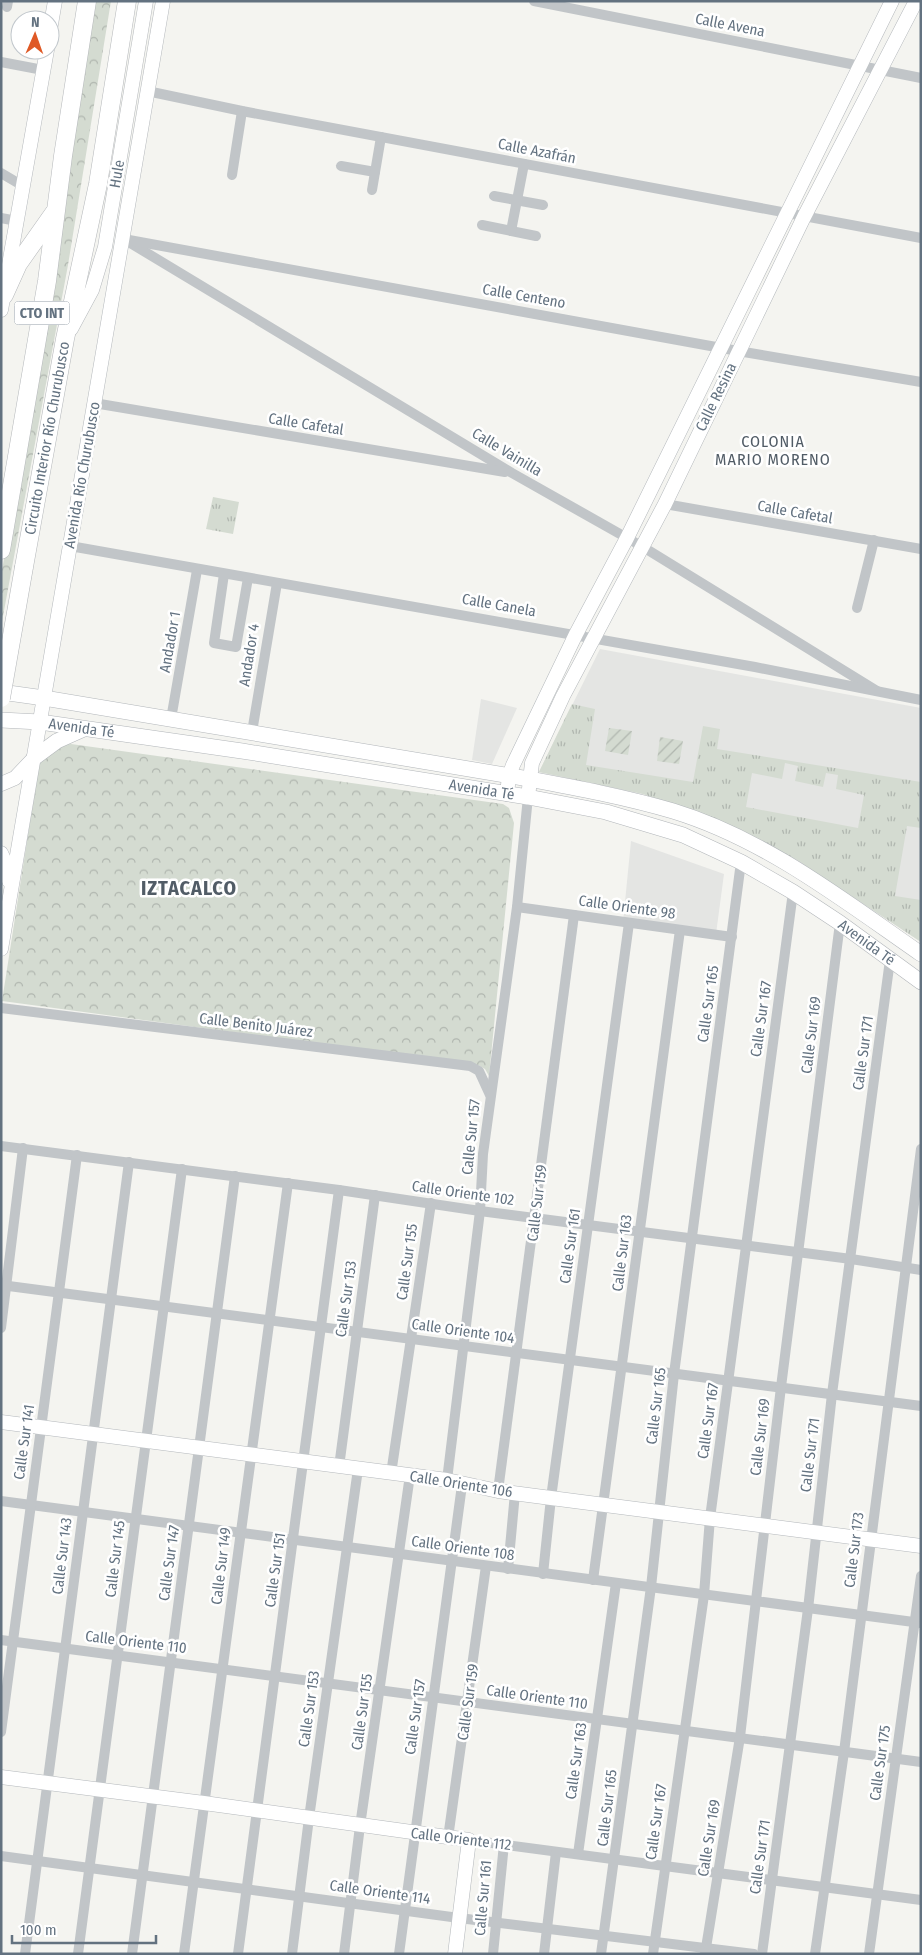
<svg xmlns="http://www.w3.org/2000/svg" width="922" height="1955" viewBox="0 0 922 1955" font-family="'Fira Sans Condensed',sans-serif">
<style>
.built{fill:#e4e5e3}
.grass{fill:url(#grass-tufts);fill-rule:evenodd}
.forest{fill:url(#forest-crowns)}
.garden{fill:url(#garden-furrows)}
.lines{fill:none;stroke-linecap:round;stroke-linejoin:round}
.secondary-casing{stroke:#b4b8bc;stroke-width:15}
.primary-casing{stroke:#b2b6ba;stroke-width:16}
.highway-casing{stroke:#b4b7ba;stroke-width:19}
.street{stroke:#c1c5c8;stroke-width:10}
.secondary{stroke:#fff;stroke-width:14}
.primary{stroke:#fff;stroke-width:15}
.highway{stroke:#fff;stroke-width:18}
.highway-bridge-casing{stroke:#b4b7ba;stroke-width:19;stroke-linecap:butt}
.highway-bridge{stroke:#fff;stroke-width:18}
.labels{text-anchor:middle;stroke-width:5;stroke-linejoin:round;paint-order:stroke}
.shield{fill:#fff;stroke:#929ca6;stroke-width:1}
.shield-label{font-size:14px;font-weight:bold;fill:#637280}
.street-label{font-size:15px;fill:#637280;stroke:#fff}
.neighbourhood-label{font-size:16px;letter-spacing:1px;fill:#515c66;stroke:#fff}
.district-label{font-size:20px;font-weight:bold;letter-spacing:1px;fill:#515c66;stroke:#fff}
</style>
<defs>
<pattern id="grass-tufts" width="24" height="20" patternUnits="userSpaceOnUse" patternTransform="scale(1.25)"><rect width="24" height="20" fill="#d4dbd1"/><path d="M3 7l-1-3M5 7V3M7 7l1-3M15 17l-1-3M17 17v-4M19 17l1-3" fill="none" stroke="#b0b6af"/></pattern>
<pattern id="forest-crowns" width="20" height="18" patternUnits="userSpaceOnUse" patternTransform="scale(1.25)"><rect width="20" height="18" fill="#d4dbd1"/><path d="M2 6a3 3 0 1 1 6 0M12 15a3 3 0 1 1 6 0" fill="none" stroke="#b0b6af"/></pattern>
<pattern id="garden-furrows" width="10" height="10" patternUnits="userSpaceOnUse" patternTransform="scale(1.25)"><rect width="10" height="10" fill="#d4dbd1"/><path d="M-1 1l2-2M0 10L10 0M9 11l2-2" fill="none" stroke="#b0b6af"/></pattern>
</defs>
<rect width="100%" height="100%" fill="#f4f4f0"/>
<g class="built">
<polygon points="600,649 921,708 921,942 797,860 764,843 671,804 643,794 539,772"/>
<polygon points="481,699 517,708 492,764 472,760"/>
<polygon points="631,841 724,874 716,934 623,922"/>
</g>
<g class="grass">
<polygon points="213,497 239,502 233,534 206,529"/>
<path d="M572 704 595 709 586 765 693 782 703 726 720 729 717 749 921 782V828L907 826 895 896 921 900V942L797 860 764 843 671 804 643 794 539 772ZM785 763 798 766 795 781 823 787 826 773 838 775 836 789 864 795 858 828 746 807 752 773 782 779Z"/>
</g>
<g class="forest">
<polygon points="94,1 111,1 68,265 1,627 1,576 25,437"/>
<polygon points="71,744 503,804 509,808 514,823 489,1076 485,1069 478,1065 2,1001 40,758 56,745"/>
</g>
<g class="garden">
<polygon points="609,728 632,731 628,755 605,751"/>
<polygon points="660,737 683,741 679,764 657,761"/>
</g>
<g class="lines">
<defs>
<g id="secondary">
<polyline points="50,30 55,1"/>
<polyline points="1,310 47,50"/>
<polyline points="71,329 92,290 105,247 146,1"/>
<polyline points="1,784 15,778 33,759"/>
<polyline points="507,794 509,776 513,765 576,634 627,538 892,1"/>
<polyline points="528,797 532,763 563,696 665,504 804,217 916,1"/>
<polyline points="1,853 6,864 9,881"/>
<polyline points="1,949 163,1"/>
<polyline points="1,1422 447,1480 498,1491 551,1498 921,1546"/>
<polyline points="1,1777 204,1803 469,1840 455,1954"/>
</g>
<g id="primary">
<path d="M1 692 44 698 529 779C577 788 625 797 673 811 765 839 843 900 921 954"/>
<path id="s1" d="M1 720 40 722 242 751 528 797 606 812 683 835 741 862 793 892 840 923 921 982"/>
<polyline points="34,758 57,741 84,729"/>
</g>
<g id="highway">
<polyline points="4,295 18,264 54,213"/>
<polyline points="1,550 47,281 63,156 87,1"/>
<path id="s2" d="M24 567 65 339 98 184 127 1"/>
</g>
</defs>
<use href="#secondary" class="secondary-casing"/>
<use href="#primary" class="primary-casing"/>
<use href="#highway" class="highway-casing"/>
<g class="street">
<polyline points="534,1 921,78"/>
<polyline points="7,7 8,1"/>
<polyline points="1,62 43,70"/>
<polyline points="147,91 242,111 921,238"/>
<polyline points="341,166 375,172"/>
<polyline points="1,173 23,186"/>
<polyline points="232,175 242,111"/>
<polyline points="372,190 381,137"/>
<polyline points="494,196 543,205"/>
<polyline points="1,218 17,221"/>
<polyline points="482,225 536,236"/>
<polyline points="511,231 524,164"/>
<polyline points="122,238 512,473 643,547 877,691"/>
<polyline points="129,240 738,351 921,382"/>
<polyline points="94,403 505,472"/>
<polyline points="665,504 921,549"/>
<polyline points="70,546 755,667 921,700"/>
<polyline points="224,574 214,643 236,647 248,578"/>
<polyline points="857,608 874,540"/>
<polyline points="171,719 197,570"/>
<polyline points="252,732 277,583"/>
<polyline points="517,907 732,937"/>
<polyline points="1,1008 470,1066 479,1071 490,1095"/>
<polyline points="1,1146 339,1190 480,1211 851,1259 921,1270"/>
<polyline points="1,1285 921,1406"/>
<polyline points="1,1328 23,1148"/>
<polyline points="339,1467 375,1195"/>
<polyline points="391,1474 431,1203"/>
<polyline points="447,1480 480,1211 483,1154 517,907 528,797"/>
<polyline points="498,1491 574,915"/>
<polyline points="1,1501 921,1623"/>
<polyline points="508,1569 515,1493"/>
<polyline points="543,1574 551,1498 629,923"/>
<polyline points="593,1580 680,930"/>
<polyline points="1,1640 921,1762"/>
<polyline points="1,1732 77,1155"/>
<polyline points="448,1838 486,1566"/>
<polyline points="469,1840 921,1900"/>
<polyline points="578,1854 616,1583"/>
<polyline points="1,1856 459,1918 754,1954"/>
<polyline points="25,1954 129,1162"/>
<polyline points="78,1954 182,1169"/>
<polyline points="132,1954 235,1176"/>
<polyline points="184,1954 288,1183"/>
<polyline points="238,1954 339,1190"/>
<polyline points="292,1954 309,1818 358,1469"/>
<polyline points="344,1954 360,1826 410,1475"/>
<polyline points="399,1954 462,1485"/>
<polyline points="493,1954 504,1844"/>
<polyline points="544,1954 556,1852"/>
<polyline points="601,1954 651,1587 674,1374 741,862"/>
<polyline points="653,1954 704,1595 710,1518 793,892"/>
<polyline points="705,1954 740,1737 781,1387 840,923"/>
<polyline points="762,1954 808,1609 832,1394 890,960"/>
<polyline points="815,1954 844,1752 921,1149"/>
<polyline points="869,1954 921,1576"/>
</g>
<use href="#secondary" class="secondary"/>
<use href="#primary" class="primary"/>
<use href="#highway" class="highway"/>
<defs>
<polyline id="highway-bridge" points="1,698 24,567"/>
</defs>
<use href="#highway-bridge" class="highway-bridge-casing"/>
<use href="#highway-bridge" class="highway-bridge"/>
</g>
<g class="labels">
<rect class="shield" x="14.5" y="301.5" width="55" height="23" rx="4"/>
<g class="shield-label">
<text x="42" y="318">CTO INT</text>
</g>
<g class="street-label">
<text transform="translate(730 25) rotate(11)" y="5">Calle Avena</text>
<text transform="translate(537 151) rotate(11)" y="5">Calle Azafrán</text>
<text transform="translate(117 174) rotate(-80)" y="5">Hule</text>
<text transform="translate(524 296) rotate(10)" y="5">Calle Centeno</text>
<text transform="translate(716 397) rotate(-64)" y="5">Calle Resina</text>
<text transform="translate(306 424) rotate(9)" y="5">Calle Cafetal</text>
<text dy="5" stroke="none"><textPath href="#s2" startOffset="131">Circuito Interior Río Churubusco</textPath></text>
<text transform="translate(507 452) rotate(31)" y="5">Calle Vainilla</text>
<text transform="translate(82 475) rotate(-80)" y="5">Avenida Río Churubusco</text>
<text transform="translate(795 512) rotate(10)" y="5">Calle Cafetal</text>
<text transform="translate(499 605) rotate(10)" y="5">Calle Canela</text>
<text transform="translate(170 642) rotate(-80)" y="5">Andador 1</text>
<text transform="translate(249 655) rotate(-81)" y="5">Andador 4</text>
<text dy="5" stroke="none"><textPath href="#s1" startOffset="81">Avenida Té</textPath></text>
<text dy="5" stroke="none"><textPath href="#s1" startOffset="486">Avenida Té</textPath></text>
<text transform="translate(627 907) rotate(8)" y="5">Calle Oriente 98</text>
<text dy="5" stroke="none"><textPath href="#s1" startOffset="906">Avenida Té</textPath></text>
<text transform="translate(708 1004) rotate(-82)" y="5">Calle Sur 165</text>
<text transform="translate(761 1019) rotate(-82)" y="5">Calle Sur 167</text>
<text transform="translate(256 1025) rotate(7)" y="5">Calle Benito Juárez</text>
<text transform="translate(811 1035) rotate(-83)" y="5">Calle Sur 169</text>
<text transform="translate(863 1053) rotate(-82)" y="5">Calle Sur 171</text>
<text transform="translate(471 1137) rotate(-84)" y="5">Calle Sur 157</text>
<text transform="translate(463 1193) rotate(8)" y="5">Calle Oriente 102</text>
<text transform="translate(537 1203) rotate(-83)" y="5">Calle Sur 159</text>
<text transform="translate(570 1246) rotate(-82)" y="5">Calle Sur 161</text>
<text transform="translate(622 1253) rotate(-83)" y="5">Calle Sur 163</text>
<text transform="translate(407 1262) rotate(-82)" y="5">Calle Sur 155</text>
<text transform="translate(346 1299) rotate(-82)" y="5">Calle Sur 153</text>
<text transform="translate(463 1331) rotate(8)" y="5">Calle Oriente 104</text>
<text transform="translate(656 1406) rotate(-83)" y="5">Calle Sur 165</text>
<text transform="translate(708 1421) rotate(-82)" y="5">Calle Sur 167</text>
<text transform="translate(760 1437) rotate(-83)" y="5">Calle Sur 169</text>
<text transform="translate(24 1442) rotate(-82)" y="5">Calle Sur 141</text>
<text transform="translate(810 1455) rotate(-83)" y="5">Calle Sur 171</text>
<text transform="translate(461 1484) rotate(9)" y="5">Calle Oriente 106</text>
<text transform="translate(463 1548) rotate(8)" y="5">Calle Oriente 108</text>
<text transform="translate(854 1550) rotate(-83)" y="5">Calle Sur 173</text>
<text transform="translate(62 1556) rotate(-83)" y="5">Calle Sur 143</text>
<text transform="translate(115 1559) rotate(-83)" y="5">Calle Sur 145</text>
<text transform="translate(169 1563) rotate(-82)" y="5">Calle Sur 147</text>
<text transform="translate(221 1566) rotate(-83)" y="5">Calle Sur 149</text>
<text transform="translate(275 1570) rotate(-82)" y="5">Calle Sur 151</text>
<text transform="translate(136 1642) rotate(7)" y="5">Calle Oriente 110</text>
<text transform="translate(537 1697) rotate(8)" y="5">Calle Oriente 110</text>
<text transform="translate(468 1702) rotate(-82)" y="5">Calle Sur 159</text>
<text transform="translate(309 1709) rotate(-82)" y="5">Calle Sur 153</text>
<text transform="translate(362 1712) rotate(-82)" y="5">Calle Sur 155</text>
<text transform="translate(415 1717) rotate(-82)" y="5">Calle Sur 157</text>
<text transform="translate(576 1761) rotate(-82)" y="5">Calle Sur 163</text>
<text transform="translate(880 1763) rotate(-82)" y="5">Calle Sur 175</text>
<text transform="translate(607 1808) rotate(-83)" y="5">Calle Sur 165</text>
<text transform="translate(656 1822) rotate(-82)" y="5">Calle Sur 167</text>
<text transform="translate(709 1838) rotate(-81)" y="5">Calle Sur 169</text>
<text transform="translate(461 1839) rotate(7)" y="5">Calle Oriente 112</text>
<text transform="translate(760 1857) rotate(-82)" y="5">Calle Sur 171</text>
<text transform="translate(380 1892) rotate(8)" y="5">Calle Oriente 114</text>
<text transform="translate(483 1898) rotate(-85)" y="5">Calle Sur 161</text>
</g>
<g class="neighbourhood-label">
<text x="773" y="447">COLONIA<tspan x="773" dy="18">MARIO MORENO</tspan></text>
</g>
<g class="district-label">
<text x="189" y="895">IZTACALCO</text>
</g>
</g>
<rect width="922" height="1955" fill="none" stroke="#637280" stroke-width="5"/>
<g transform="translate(35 35) rotate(2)"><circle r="24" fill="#ffffff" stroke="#c1c7cc"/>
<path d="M0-4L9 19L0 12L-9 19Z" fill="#df5925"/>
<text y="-8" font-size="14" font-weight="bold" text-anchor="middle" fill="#637280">N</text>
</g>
<path d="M12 1935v8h144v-8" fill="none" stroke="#637280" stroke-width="2.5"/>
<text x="20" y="1935" font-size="15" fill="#637280" stroke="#ffffff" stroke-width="4" paint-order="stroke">100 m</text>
</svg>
